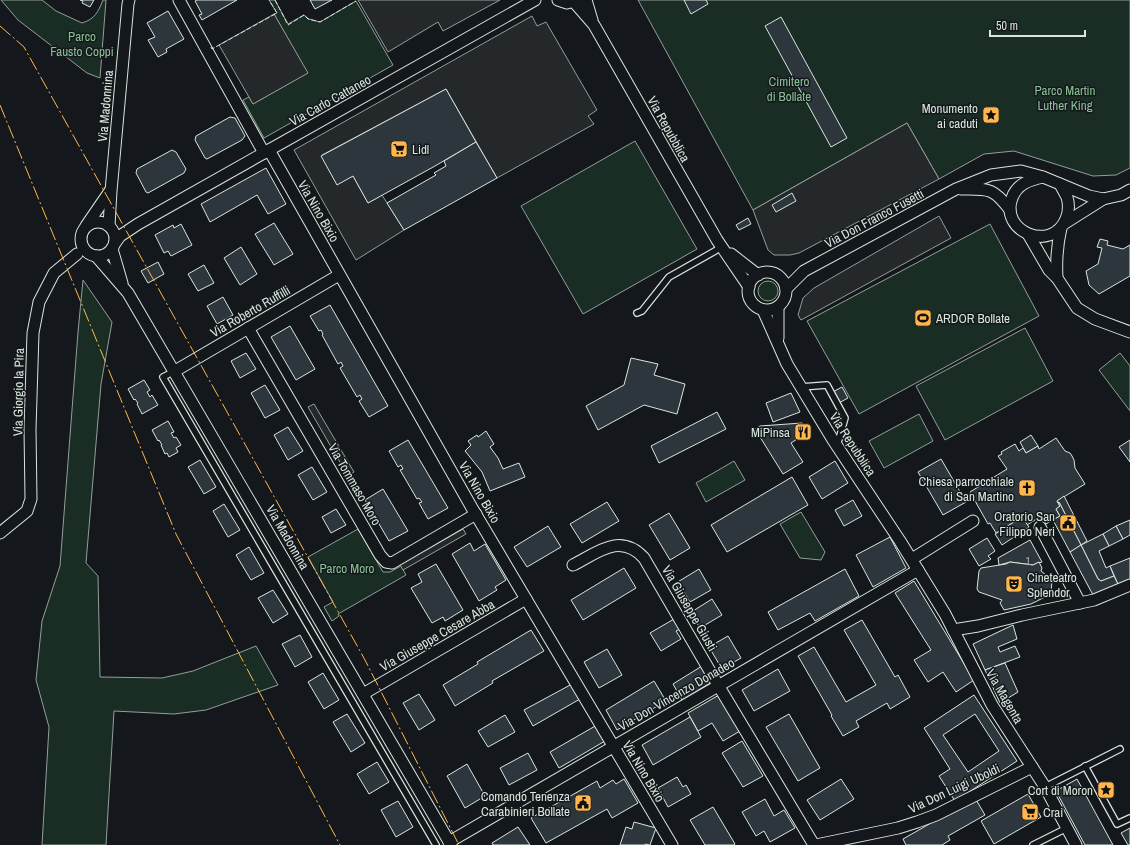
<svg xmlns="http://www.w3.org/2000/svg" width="1130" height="845" viewBox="0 0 1130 845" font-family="'Archivo Narrow',sans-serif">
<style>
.green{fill:#1a2d24;stroke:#939e99}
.parking{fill:#24282b;stroke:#939e99}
.building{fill:#2c363c;stroke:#d8e6dc;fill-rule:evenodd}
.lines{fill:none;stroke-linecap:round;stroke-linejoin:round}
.lane-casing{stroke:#d8e6dc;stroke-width:8}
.street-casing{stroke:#d8e6dc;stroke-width:13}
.lane{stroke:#14181c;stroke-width:5.5}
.street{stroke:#14181c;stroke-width:11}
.fence{stroke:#d8e6dc;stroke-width:1;stroke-dasharray:5 2;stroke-linecap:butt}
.power{stroke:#ffb74d;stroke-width:1;stroke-dasharray:14 3 2 3;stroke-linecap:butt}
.labels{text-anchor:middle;stroke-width:3;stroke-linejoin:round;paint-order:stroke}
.number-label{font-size:11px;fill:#adbab4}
.park-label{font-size:13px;fill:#8ac095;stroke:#14181c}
.street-label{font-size:13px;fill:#d8e6dc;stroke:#14181c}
.poi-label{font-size:13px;fill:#d8e6dc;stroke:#14181c;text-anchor:end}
</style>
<rect width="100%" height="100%" fill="#14181c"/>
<g class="green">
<path d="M1 0H42L56 11 82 23C95 19 98 12 103 0H106L100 78 87 73 18 20Z"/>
<polygon points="269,0 275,0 288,24 304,15 309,19 320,22 356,1 393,65 264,138 243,100 249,97 253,104 307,73 274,14 277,13"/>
<polygon points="638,0 1130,0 1130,168 1116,175 1093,176 1014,151 984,154 939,179 907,123 753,210"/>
<polygon points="635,141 697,249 583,314 521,206"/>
<polygon points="990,224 1039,316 859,414 807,321"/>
<polygon points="83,280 112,322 101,384 86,563 98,576 100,677 162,678 193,671 256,646 278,685 206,710 174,714 114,711 106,845 42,845 49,727 36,680 42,621 60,566 78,332"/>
<circle cx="768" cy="291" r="10"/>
<polygon points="1025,328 1053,381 945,440 916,386"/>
<polygon points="1120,353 1130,366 1130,411 1099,370"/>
<polygon points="919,414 933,441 884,468 869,441"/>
<polygon points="734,461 745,480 706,502 696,483"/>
<polygon points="801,512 825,552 821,560 800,558 780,524"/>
<polygon points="358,529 383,572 390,572 401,566 406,575 338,614 339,616 332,621 324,607 333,602 308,557"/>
</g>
<g class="parking">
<polygon points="358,0 500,0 443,31 438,22 388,52"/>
<polygon points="274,14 308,73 253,104 219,45"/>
<polygon points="532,16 537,26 546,22 597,110 588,116 594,124 497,178 446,89 322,155 337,184 353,176 368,203 382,195 404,230 356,260 294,150"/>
<polygon points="907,123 939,179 799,253 790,255 774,255 768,250 753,210"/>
<polygon points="939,216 951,238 801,320 798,315 803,298 814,288"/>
<polygon points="314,404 354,472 348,476 308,407"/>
<polygon points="463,529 466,534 403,570 400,565"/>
</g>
<g class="building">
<polygon points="80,0 94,0 90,7 82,3 83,1"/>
<polygon points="197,0 237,0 202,20 199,15 202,14 195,1"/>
<polygon points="310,0 332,0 315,9"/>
<polygon points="684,0 706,0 708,4 691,14"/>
<polygon points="168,11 184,39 166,49 167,52 158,57 148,40 155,37 147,23"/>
<polygon points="781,17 847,138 831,147 765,26"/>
<polygon points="446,89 476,142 435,166 368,203 353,176 337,185 321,156"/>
<polygon points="230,117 235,118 245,136 242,140 207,159 205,158 195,140 196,136"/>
<polygon points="476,142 497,178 404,230 387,203 436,175 434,173 446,166 444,161"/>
<polygon points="172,150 176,152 186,169 184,173 148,193 146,192 136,173 137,169"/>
<polygon points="266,168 286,204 268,214 257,195 210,222 201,204"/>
<polygon points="792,193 796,201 776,212 772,205"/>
<polygon points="748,218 751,224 739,230 736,225"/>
<polygon points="274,223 293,254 274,265 255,234"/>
<polygon points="181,224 192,245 171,256 168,251 164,253 155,235 173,225 174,228"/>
<polygon points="1100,239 1108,241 1107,245 1123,249 1130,245 1130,276 1099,294 1089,285 1086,271 1098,264 1102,248 1097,247"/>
<polygon points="241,247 257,274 240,285 224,258"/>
<polygon points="158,262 164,274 148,283 141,271"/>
<polygon points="204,265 214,283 198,291 188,274"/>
<polygon points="223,297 233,315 217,324 207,306"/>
<polygon points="330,305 388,406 369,417 359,401 362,399 360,395 357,397 340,368 343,366 341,362 338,364 322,335 323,334 321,330 319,331 310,316"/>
<polygon points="290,326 315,369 296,380 271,337"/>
<polygon points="246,353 256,369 240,378 231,361"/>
<polygon points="631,358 658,364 654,375 685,384 677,414 644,405 598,430 586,406 624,385"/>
<polygon points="144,380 150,390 147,392 150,397 152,395 158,405 142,414 137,404 138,403 135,399 134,400 128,389"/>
<polygon points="265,385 280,410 265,418 251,393"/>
<polygon points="842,387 848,398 835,405 829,394"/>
<polygon points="791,393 800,412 773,422 766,403"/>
<polygon points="717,412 726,429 659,463 651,446"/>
<polygon points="168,421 174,432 171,433 174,438 176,437 181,445 176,448 178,452 169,457 167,453 165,454 161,445 162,445 159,440 158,441 152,430"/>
<polygon points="802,423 808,432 791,443 803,462 783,474 755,429 760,426"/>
<polygon points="288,427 303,451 288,460 274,435"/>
<polygon points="486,431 494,444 490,447 498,458 503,469 519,463 525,477 490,491 482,472 465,451 471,445 468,441 477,435 478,437"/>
<polygon points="1031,435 1038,446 1026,453 1020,442"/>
<polygon points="1056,438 1065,451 1070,453 1072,456 1074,460 1075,468 1085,484 1057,501 1060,506 1056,509 1060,516 1046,524 1043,518 1039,520 1038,518 1027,525 1022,517 996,533 990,523 988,524 970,492 1007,469 998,456 1002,454 1001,452 1015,444 1019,451 1023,448 1026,453 1038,446 1039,449"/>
<polygon points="408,440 448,508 428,519 419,503 422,502 419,498 417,499 400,470 403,469 401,465 398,467 389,451"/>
<polygon points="1130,440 1130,462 1119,447"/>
<polygon points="941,459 966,502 943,515 918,472"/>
<polygon points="200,460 216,487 204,494 188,467"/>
<polygon points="835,461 848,483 822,499 809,477"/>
<polygon points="312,467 327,492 313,500 298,475"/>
<polygon points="792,477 808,505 727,552 711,525"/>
<polygon points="383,489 408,531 389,541 365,500"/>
<polygon points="1064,496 1087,541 1081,545 1059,502 1058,503 1057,501"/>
<polygon points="853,500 862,516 844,526 835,510"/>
<polygon points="607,502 619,521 582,543 570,524"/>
<polygon points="1059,502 1081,545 1070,552 1053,520 1060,516 1056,509 1060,506 1058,503"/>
<polygon points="224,504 240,530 228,537 213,511"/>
<polygon points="336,509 346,525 331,533 322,517"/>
<polygon points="669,513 690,548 670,560 649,525"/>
<polygon points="1022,517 1029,527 1002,545 995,534"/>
<polygon points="1130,520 1130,535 1123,539 1116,526"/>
<polygon points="548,526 561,547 527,567 514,547"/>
<polygon points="1116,526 1123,539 1109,546 1103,534"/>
<polygon points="1103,534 1109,546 1099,551 1106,568 1110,566 1114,576 1101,581 1098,579 1081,545"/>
<polygon points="890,537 906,568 873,587 856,555"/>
<polygon points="987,538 995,551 988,556 991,559 979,566 969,549"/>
<polygon points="1030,540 1042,562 1039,563 1039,562 1033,565 1010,562 999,565 998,558"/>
<polygon points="470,543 474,551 485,544 506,580 495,587 497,590 479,601 452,554"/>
<polygon points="1081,545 1098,579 1101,581 1114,576 1118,584 1093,595 1070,552"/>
<polygon points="249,547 264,573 251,580 236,555"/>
<polygon points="1130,558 1130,579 1118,584 1110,566"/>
<polygon points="1010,562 1033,565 1039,562 1042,568 1041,571 1052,580 1051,594 1031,604 1004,610 1000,603 1002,600 979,592 977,589 979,571 981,568 1006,564"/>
<polygon points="436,564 463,610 445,621 443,617 432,623 411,588 422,582 418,574"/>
<polygon points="624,568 636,588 583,620 571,600"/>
<polygon points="699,569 711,590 690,602 684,592 682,593 676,583"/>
<polygon points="845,569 859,596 815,621 810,613 778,630 768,612"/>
<polygon points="914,581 974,680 956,692 943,672 928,682 914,660 931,650 895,593"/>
<polygon points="273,590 288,614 273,623 258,598"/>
<polygon points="712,599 722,615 700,628 695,620 697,619 693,611"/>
<polygon points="674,619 680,629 676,631 681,639 661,651 650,633"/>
<polygon points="862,620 895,677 898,675 910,697 890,709 887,703 856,721 859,727 843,736 831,716 832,715 798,656 814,647 846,702 876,685 844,630"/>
<polygon points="1013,625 1017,639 998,647 1000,652 1015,646 1020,657 985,670 973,644"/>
<polygon points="531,630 544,651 492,681 493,683 455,706 443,685 478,664 477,662"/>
<polygon points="300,635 312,657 295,667 282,644"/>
<polygon points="728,636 741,658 722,669 709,647"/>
<polygon points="607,649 622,675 599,688 584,662"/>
<polygon points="1005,663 1018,692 1000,703 985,670"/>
<polygon points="702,666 712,682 682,700 673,684"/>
<polygon points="778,669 790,691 754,711 742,690"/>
<polygon points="323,673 339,700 324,709 308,682"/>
<polygon points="654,681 666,701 617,730 606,710"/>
<polygon points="572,684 580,699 533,726 524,710"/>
<polygon points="419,694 435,720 419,730 403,703"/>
<polygon points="719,695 740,731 723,741 712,723 698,731 688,713"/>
<path d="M974 695 1017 761 955 801 939 776 950 769 924 728ZM975 714 999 751 968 772 943 735Z"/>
<polygon points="347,714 365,743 351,752 333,722"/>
<polygon points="789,714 820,768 798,781 766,727"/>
<polygon points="505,715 515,732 488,747 478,731"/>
<polygon points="690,717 701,737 653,765 642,745"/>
<polygon points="597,725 605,741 559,768 550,752"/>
<polygon points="742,741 763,776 743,787 722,753"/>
<polygon points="528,753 537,770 509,785 500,768"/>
<polygon points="377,762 389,782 369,794 357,774"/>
<polygon points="467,764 485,796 465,808 447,776"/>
<polygon points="677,777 683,787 686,785 691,794 668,807 658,788"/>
<polygon points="624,779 638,803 612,818 607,809 546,843 531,818 597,781 600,788 613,780 616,784"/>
<polygon points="841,779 854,799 820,820 807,800"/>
<polygon points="1077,779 1113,845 1085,845 1056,791"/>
<polygon points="1028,794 1041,817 994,844 981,821"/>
<polygon points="975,798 985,815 948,836 950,840 942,845 906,845 903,839"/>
<polygon points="765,799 774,816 784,810 795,828 770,842 764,831 756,836 742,812"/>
<polygon points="398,801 413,827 396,837 381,810"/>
<polygon points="713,807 735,844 734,845 705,845 690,820"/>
<polygon points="634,822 656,828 650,845 645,844 645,845 620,845 626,827 632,829"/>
<polygon points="518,827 530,845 493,845 492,843"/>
<polygon points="1130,828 1130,845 1128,845 1121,833"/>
</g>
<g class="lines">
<defs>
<g id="lane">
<polyline points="637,313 642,311 669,277 715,251 722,246"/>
<polyline points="175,371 163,377 436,845"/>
<polyline points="801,387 827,385 845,418 837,446"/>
<polyline points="1085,766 1117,824 1130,818"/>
<polyline points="1045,787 1120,749"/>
<polyline points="1033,845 1067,828"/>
</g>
<g id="street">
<polyline points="179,0 264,153"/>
<polyline points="558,0 567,3 578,0"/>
<polyline points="586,0 592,20"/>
<polyline points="574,2 594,25 717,240 749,287"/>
<polyline points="269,150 472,508 672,845"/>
<path d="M1043 177 1060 184C1062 188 1065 193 1067 197 1069 204 1069 212 1066 219 1052 253 999 232 1012 198 1017 184 1029 180 1043 177Z"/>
<polyline points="1060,184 1089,196 1103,199"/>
<path d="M961 189C988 189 993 187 1010 210"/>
<circle cx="98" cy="239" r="17"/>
<polyline points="1065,223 1103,199 1121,195 1130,190"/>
<polyline points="86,226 110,191"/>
<polyline points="109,226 111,191 128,4 129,0"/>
<polyline points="1028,234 1049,270 1057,278 1077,308 1095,319 1130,332"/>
<polyline points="115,243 120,236 138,224 535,0"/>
<polyline points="112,249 122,283"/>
<polyline points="731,254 758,275"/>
<polyline points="96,256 128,293 451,845"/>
<circle cx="767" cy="291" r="19"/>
<path d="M1057 278C1056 260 1057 245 1061 228"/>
<polyline points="786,289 804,271 956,189 991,175 1021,171 1043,177"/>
<polyline points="778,307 778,338"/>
<polyline points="763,310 787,364 833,440 900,541 945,614 992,705 1045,787 1076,845"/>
<polyline points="248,328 380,555 386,562 392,563 476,514"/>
<polyline points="175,371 339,275"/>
<polyline points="1040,527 1080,603"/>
<polyline points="0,533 27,511 31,499 30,429 33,333 39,302 54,273 77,254"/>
<polyline points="912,559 973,521"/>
<path d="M573 565C597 553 620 532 644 558L718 685 814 845"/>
<polyline points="953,630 978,626 1022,615 1094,600 1130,585"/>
<polyline points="363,694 526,599"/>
<polyline points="449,842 918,570"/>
<polyline points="816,845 898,828 917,822 936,815 1032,767"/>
</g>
</defs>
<use href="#lane" class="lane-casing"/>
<use href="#street" class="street-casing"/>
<use href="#lane" class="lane"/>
<use href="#street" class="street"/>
<g class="fence">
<polyline points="275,0 288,25 304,15 308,19 320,22 356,1"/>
<polyline points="211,47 212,49 277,13 269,0"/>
</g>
<g class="power">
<polyline points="0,26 24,47 365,660 459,845"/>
<polyline points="0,105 176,534 340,845"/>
</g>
</g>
<defs>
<symbol id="sight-square" viewBox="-11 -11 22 22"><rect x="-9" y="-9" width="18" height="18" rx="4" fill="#ffb74d" stroke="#14181c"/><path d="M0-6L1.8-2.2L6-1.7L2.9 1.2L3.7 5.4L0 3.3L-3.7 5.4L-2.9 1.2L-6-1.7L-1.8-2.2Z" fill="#111"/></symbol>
<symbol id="supermarket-square" viewBox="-11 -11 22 22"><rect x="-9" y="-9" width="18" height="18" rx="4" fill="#ffb74d" stroke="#14181c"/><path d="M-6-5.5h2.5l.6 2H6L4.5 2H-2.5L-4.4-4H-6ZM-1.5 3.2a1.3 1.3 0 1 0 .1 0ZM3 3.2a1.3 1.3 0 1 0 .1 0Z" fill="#111"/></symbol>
<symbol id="stadium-square" viewBox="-11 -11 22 22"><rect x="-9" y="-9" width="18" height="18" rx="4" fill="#ffb74d" stroke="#14181c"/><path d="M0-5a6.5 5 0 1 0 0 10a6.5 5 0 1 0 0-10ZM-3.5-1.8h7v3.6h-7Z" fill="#111"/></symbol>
<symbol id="restaurant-square" viewBox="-11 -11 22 22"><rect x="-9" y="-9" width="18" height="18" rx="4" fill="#ffb74d" stroke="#14181c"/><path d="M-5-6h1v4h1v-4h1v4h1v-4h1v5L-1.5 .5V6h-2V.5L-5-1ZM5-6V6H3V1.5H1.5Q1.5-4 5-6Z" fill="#111"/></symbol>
<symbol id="church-square" viewBox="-11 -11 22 22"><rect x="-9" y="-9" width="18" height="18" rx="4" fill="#ffb74d" stroke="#14181c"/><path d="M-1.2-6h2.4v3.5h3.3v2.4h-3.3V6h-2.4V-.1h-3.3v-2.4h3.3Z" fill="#111"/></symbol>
<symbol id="civic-square" viewBox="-11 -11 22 22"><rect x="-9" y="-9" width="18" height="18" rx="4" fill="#ffb74d" stroke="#14181c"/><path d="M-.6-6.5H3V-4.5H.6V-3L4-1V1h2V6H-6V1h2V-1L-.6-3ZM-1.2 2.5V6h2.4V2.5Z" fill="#111"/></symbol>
<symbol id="theatre-square" viewBox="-11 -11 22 22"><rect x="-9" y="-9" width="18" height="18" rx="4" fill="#ffb74d" stroke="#14181c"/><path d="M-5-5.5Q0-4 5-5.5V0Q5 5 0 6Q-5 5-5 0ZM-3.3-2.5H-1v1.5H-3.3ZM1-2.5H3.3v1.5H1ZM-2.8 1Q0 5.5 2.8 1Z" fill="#111"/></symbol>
</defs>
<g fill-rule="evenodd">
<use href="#sight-square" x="981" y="105" width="20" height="20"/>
<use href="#supermarket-square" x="389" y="139" width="20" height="20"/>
<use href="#stadium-square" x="913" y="308" width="20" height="20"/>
<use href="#restaurant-square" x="793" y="422" width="20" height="20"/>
<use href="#church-square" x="1017" y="478" width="20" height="20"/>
<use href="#civic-square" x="1058" y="513" width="20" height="20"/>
<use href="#theatre-square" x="1004" y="574" width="20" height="20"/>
<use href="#sight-square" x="1096" y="780" width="20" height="20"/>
<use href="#civic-square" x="573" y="793" width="20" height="20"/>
<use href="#supermarket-square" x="1020" y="802" width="20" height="20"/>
</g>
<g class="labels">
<g class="number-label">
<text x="1028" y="565">1</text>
</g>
<g class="park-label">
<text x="82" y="41">Parco<tspan x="82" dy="15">Fausto Coppi</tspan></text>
<text x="789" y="86">Cimitero<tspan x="789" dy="15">di Bollate</tspan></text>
<text x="1065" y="95">Parco Martin<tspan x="1065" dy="15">Luther King</tspan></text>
<text x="347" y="573">Parco Moro</text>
</g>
<g class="street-label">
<text transform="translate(330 100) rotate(-29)" y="5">Via Carlo Cattaneo</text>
<text transform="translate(105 106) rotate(-85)" y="5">Via Madonnina</text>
<text transform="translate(669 129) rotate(61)" y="5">Via Repubblica</text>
<text transform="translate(319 211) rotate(60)" y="5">Via Nino Bixio</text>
<text transform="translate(874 218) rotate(-28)" y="5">Via Don Franco Fusetti</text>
<text transform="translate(250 311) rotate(-30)" y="5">Via Roberto Ruffilli</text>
<text transform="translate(18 392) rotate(-89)" y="5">Via Giorgio la Pira</text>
<text transform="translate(853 444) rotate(57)" y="5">Via Repubblica</text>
<text transform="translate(355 484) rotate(60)" y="5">Via Tommaso Moro</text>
<text transform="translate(480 492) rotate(60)" y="5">Via Nino Bixio</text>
<text transform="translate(288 537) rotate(60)" y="5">Via Madonnina</text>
<text transform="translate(690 608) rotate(60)" y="5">Via Giuseppe Giusti</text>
<text transform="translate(437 635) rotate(-30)" y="5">Via Giuseppe Cesare Abba</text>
<text transform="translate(676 694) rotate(-30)" y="5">Via Don Vincenzo Donadeo</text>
<text transform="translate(1005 696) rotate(60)" y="5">Via Magenta</text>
<text transform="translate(644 771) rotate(59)" y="5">Via Nino Bixio</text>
<text transform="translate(954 788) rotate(-25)" y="5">Via Don Luigi Uboldi</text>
</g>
<g class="poi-label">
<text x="978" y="113">Monumento<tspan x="978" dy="15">ai caduti</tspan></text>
<text x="412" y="154" text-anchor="start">Lidl</text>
<text x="936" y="323" text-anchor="start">ARDOR Bollate</text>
<text x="790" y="437">MiPinsa</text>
<text x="1014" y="486">Chiesa parrocchiale<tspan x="1014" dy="15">di San Martino</tspan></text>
<text x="1055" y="521">Oratorio San<tspan x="1055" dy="15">Filippo Neri</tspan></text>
<text x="1027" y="582" text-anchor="start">Cineteatro<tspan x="1027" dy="15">Splendor</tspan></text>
<text x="1093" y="795">Cort di Moron</text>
<text x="570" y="801">Comando Tenenza<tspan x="570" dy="15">Carabinieri Bollate</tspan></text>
<text x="1043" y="817" text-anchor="start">Crai</text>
</g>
</g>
<path d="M990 30v6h95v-6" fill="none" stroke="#d8e6dc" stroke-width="2"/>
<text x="996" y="30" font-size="12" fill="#d8e6dc" stroke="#14181c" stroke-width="3" paint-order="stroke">50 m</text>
</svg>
